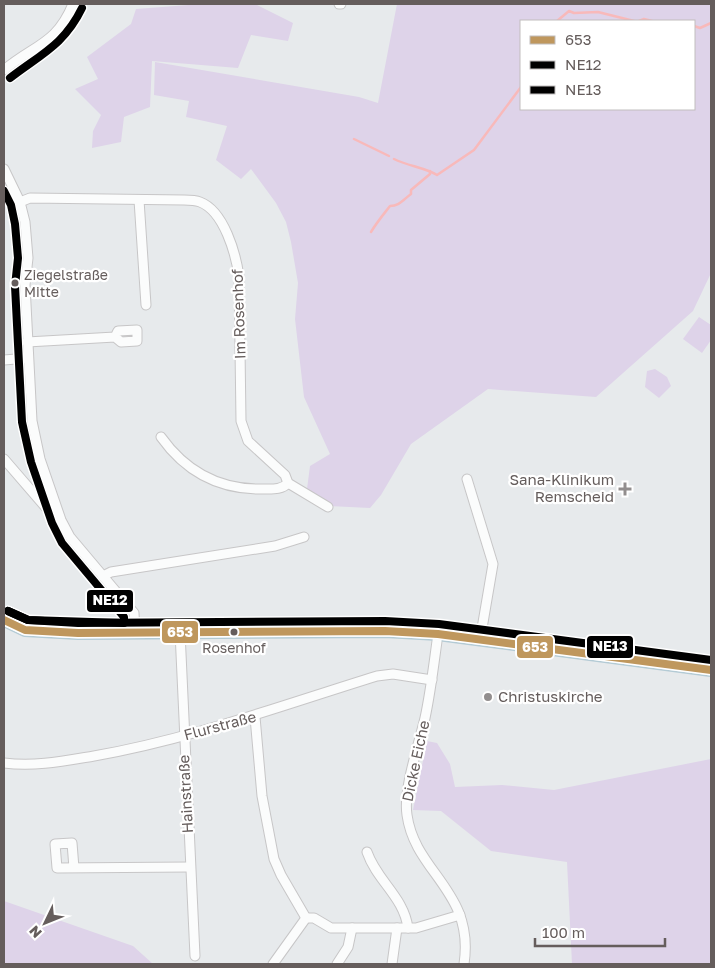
<svg xmlns="http://www.w3.org/2000/svg" width="715" height="968" viewBox="0 0 715 968" font-family="'Golos Text',sans-serif">
<style>
.green{fill:#ded3e9;fill-rule:evenodd}
.lines{fill:none;stroke-linecap:round;stroke-linejoin:round}
.stream{stroke:#f8b9ba;stroke-width:2.5}
.minor-casing{stroke:#c7c6c7;stroke-width:11}
.major-casing{stroke:#b4cbd5;stroke-width:14}
.minor{stroke:#fbfcfc;stroke-width:9}
.major{stroke:#e8eef3;stroke-width:11}
.bus-1-casing{stroke:#fff;stroke-width:11}
.bus-2-casing{stroke:#fff;stroke-width:11}
.bus-3-casing{stroke:#fff;stroke-width:11}
.bus-1{stroke:#bf975d;stroke-width:8}
.bus-2{stroke:#000;stroke-width:8}
.bus-3{stroke:#000;stroke-width:8}
.bus-dot{fill:#655d5c;stroke:#fff;stroke-width:2}
.poi-dot{fill:#928e8e;stroke:#fff;stroke-width:2}
.labels{text-anchor:middle;stroke-width:4.5;stroke-linejoin:round;paint-order:stroke}
.bus-label{font-size:14px;fill:#655d5c;stroke:#fff;text-anchor:start}
.street-label{font-size:15px;fill:#655d5c;stroke:#fff}
.poi-label{font-size:15px;fill:#655d5c;stroke:#fff;text-anchor:end}
.line-badge{stroke:#fff;stroke-width:2}
.badge-label{font-size:14px;text-anchor:middle;font-weight:bold;fill:#fff}
</style>
<rect width="100%" height="100%" fill="#e7eaec"/>
<g class="green">
<polygon points="201,4 255,4 293,23 288,41 251,35 238,68 152,61 150,107 124,117 121,142 92,148 93,131 101,115 75,89 98,79 87,57 131,24 136,9"/>
<path d="M397 4H711V273L693 311 596 397 488 389 411 444 381 495 370 508 329 506 307 489 310 466 330 454 304 397 295 319 298 283 291 242 286 222 276 203 251 169 241 179 216 160 227 126 186 117 189 101 154 95 155 62 359 97 378 103ZM521 21H694V109H521Z"/>
<polygon points="699,317 711,325 711,340 702,353 683,339"/>
<polygon points="655,369 667,377 671,386 659,398 645,387 647,371"/>
<polygon points="427,741 437,743 450,764 455,787 502,785 554,790 711,759 711,964 572,964 567,862 491,851 441,811 413,810"/>
<polygon points="4,901 133,946 153,964 4,964"/>
</g>
<g class="lines">
<g class="stream">
<polyline points="557,21 569,11 574,13 598,12 634,21"/>
<polyline points="639,21 644,19 652,21"/>
<polyline points="694,26 700,28 711,23"/>
<polyline points="354,139 389,156"/>
<path d="M394 159C408 166 426 168 437 175L474 150 521 87"/>
<path d="M371 232C377 222 383 215 390 206 399 206 403 200 411 194V190L430 174V171"/>
</g>
<defs>
<g id="minor">
<polyline points="339,4 341,4"/>
<path d="M4 70C35 44 56 45 73 4"/>
<polyline points="4,169 20,202 25,222 28,258 25,285 32,421 40,459 61,520 70,537 134,613 135,633"/>
<polyline points="139,200 146,305"/>
<path d="M20 202 30 198 184 200C190 200 195 200 200 202 224 211 236 254 239 277L241 421 248 441 285 475 288 483 328 507"/>
<polyline points="27,342 115,337 121,342 137,341 137,330 118,331 115,337"/>
<polyline points="4,360 28,358"/>
<path d="M161 437C186 472 220 490 263 489 272 489 282 490 288 483"/>
<polyline points="4,459 48,510 59,519"/>
<polyline points="467,479 493,564 480,640"/>
<polyline points="103,576 111,572 275,546 304,537"/>
<polyline points="180,632 195,956"/>
<path d="M438 634C434 662 431 690 425 718 419 744 403 789 407 815 415 873 475 891 464 964"/>
<polyline points="255,717 262,796 274,859 281,875 306,918"/>
<path d="M4 763C35 767 64 761 94 756 191 739 283 705 377 676L393 674 432 680"/>
<path d="M367 852C377 881 404 897 408 928"/>
<polyline points="74,868 72,843 55,844 57,868 190,867"/>
<polyline points="306,918 314,918 331,928 416,928 460,915"/>
<polyline points="273,964 306,918"/>
<polyline points="337,964 348,947 352,928"/>
<polyline points="392,964 397,928"/>
</g>
<polyline id="major" points="4,620 25,630 78,633 385,631 438,634 711,670"/>
</defs>
<use href="#minor" class="minor-casing"/>
<use href="#major" class="major-casing"/>
<use href="#minor" class="minor"/>
<use href="#major" class="major"/>
<defs>
<polyline id="bus-1" points="4,620 25,630 78,633 385,631 438,634 711,670"/>
<g id="bus-2">
<path d="M10 78C41 54 64 45 82 8"/>
<polyline points="4,191 11,205 15,224 18,258 15,286 22,422 31,462 52,523 62,543 124,617 124,623 28,620 8,611"/>
</g>
<polyline id="bus-3" points="8,611 28,620 78,623 385,621 439,624 711,660"/>
</defs>
<use href="#bus-1" class="bus-1-casing"/>
<use href="#bus-2" class="bus-2-casing"/>
<use href="#bus-3" class="bus-3-casing"/>
<use href="#bus-1" class="bus-1"/>
<use href="#bus-2" class="bus-2"/>
<use href="#bus-3" class="bus-3"/>
</g>
<g class="bus-dot">
<circle cx="15" cy="283" r="4.5"/>
<circle cx="234" cy="632" r="4.5"/>
</g>
<g class="poi-dot">
<path d="M622.5 481.5h5v5h5v5h-5v5h-5v-5h-5v-5h5z"/>
<circle cx="488" cy="697" r="5"/>
</g>
<g class="labels">
<g class="bus-label">
<text x="24" y="280">Ziegelstraße<tspan x="24" dy="17">Mitte</tspan></text>
<text x="234" y="653" text-anchor="middle">Rosenhof</text>
</g>
<g class="street-label">
<text transform="translate(239 314) rotate(-92)" y="5">Im Rosenhof</text>
<text transform="translate(220 726) rotate(-15)" y="5">Flurstraße</text>
<text transform="translate(416 761) rotate(-78)" y="5">Dicke Eiche</text>
<text transform="translate(186 794) rotate(-93)" y="5">Hainstraße</text>
</g>
<g class="poi-label">
<text x="614" y="485">Sana-Klinikum<tspan x="614" dy="17">Remscheid</tspan></text>
<text x="498" y="702" text-anchor="start">Christuskirche</text>
</g>
</g>
<g class="line-badge">
<rect x="86" y="589" width="48" height="24" rx="5" fill="#000"/>
<rect x="161" y="620" width="38" height="24" rx="5" fill="#bf975d"/>
<rect x="586" y="635" width="48" height="24" rx="5" fill="#000"/>
<rect x="516" y="635" width="38" height="24" rx="5" fill="#bf975d"/>
</g>
<g class="badge-label">
<text x="110" y="605">NE12</text>
<text x="180" y="637">653</text>
<text x="610" y="651">NE13</text>
<text x="535" y="652">653</text>
</g>
<rect width="715" height="968" fill="none" stroke="#655d5c" stroke-width="10"/>
<rect x="520" y="20" width="175" height="90" fill="#ffffff" stroke="#c1bebe"/>
<rect x="530" y="36" width="25" height="8" fill="#bf975d" stroke="#c1bebe"/>
<text x="565" y="45" font-size="15" fill="#655d5c">653</text>
<rect x="530" y="61" width="25" height="8" fill="#000000" stroke="#c1bebe"/>
<text x="565" y="70" font-size="15" fill="#655d5c">NE12</text>
<rect x="530" y="86" width="25" height="8" fill="#000000" stroke="#c1bebe"/>
<text x="565" y="95" font-size="15" fill="#655d5c">NE13</text>
<g transform="translate(45 923) rotate(227)" stroke="#ffffff" stroke-width="4" paint-order="stroke">
<path d="M0-4L9 19L0 12L-9 19Z" fill="#655d5c"/>
<text y="-8" font-size="14" font-weight="bold" text-anchor="middle" fill="#655d5c">N</text>
</g>
<path d="M535 938v8h130v-8" fill="none" stroke="#655d5c" stroke-width="2.5"/>
<text x="542" y="938" font-size="15" fill="#655d5c" stroke="#ffffff" stroke-width="4" paint-order="stroke">100 m</text>
</svg>
